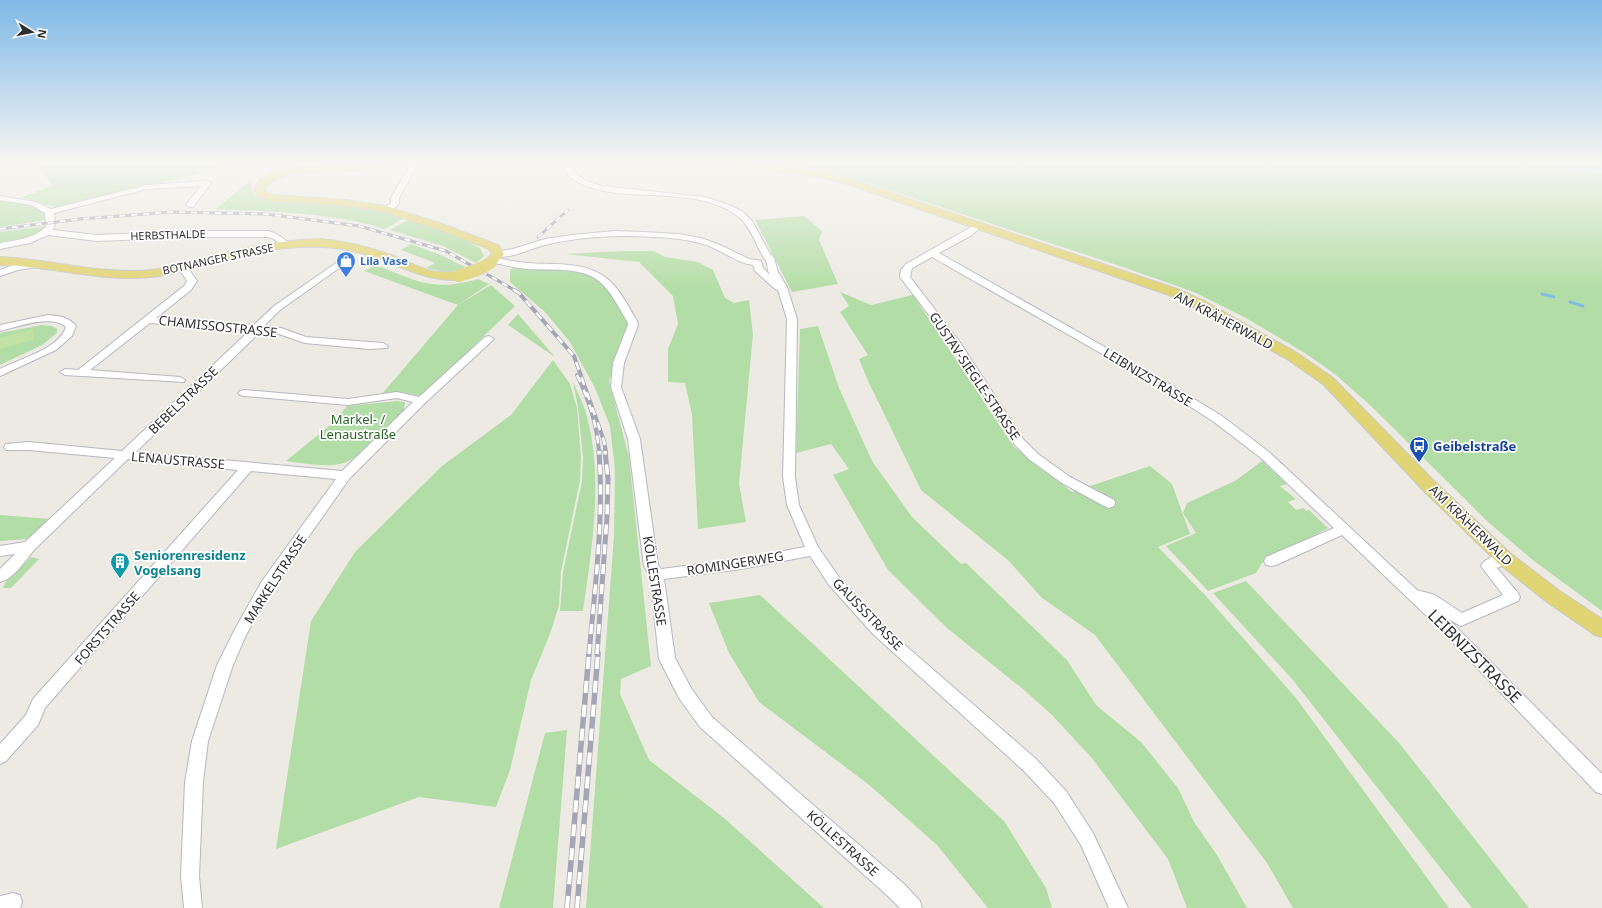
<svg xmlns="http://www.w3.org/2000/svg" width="1602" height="908" viewBox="0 0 1602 908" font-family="'Noto Sans',sans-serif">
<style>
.green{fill:#b3dda6}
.pitch{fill:#c1e2a4}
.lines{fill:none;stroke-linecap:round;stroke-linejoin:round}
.stream-far1{stroke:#83bee2;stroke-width:2.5}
.stream{stroke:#83bee2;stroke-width:3}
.minor-casing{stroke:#b6b7c0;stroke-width:2}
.major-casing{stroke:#c9c9c9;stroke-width:2}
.minor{fill:#fff;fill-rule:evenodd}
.major{fill:#e1d474;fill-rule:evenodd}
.rail-far3-casing{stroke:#a5a6b5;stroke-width:3}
.rail-far2-casing{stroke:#a5a6b5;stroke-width:4}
.rail-far1-casing{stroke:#a5a6b5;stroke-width:5}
.rail-casing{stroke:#a5a6b5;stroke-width:5.5}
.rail-far3{stroke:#fff;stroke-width:2;stroke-dasharray:6;stroke-linecap:butt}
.rail-far2{stroke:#fff;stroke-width:2.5;stroke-dasharray:8;stroke-linecap:butt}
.rail-far1{stroke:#fff;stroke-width:3.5;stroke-dasharray:10;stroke-linecap:butt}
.rail{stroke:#fff;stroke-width:4;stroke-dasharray:12;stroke-linecap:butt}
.major-bridge-casing{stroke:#c9c9c9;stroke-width:12;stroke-linecap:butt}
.major-bridge{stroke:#e1d474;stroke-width:12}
.labels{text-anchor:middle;stroke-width:3.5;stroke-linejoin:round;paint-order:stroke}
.far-street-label{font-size:11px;fill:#2e2e2e;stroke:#fff}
.far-shop-label{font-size:11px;font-weight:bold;fill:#366cbe;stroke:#fff;text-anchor:start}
.street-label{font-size:13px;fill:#2e2e2e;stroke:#fff}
.park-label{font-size:13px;fill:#2b6425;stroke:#fff}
.transit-label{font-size:13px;font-weight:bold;fill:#164399;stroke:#fff;text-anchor:start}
.culture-label{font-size:13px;font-weight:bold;fill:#0d838f;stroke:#fff;text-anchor:start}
.near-street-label{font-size:16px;fill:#2e2e2e;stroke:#fff}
</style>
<rect width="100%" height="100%" fill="#edeae3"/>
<g class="green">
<polygon points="32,163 159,163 161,165 169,163 237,163 187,177 54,207 22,197 52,186 44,173"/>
<polygon points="771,163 1602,163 1602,611 1534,561 1488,522 1371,406 1336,375 1308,355 1246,318 1194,292 1123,267 847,176 822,170"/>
<path d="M252 179 251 190 254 195 270 201 366 207 404 218 385 229C330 212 272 212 216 209Z"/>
<path d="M0 200C16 203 40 203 47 220L0 227Z"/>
<polygon points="804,216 822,231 819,240 838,284 792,292 755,220"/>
<polygon points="408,220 455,236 480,248 484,256 476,263 443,246 390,230"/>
<polygon points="48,226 43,232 20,241 21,238 0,242 0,232"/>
<path d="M411 244 443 256 465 267C452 274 440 271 426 268L435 263 401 250Z"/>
<polygon points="624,251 654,251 665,257 698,262 713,270 725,298 734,303 749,300 753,334 739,484 746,522 698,529 692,415 685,383 668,382 668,349 678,324 673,296 639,262 565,254"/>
<path d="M376 265C417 281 432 292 478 279L489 284 458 305 364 271Z"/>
<path d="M516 267C538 268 585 265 601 280 612 291 620 308 629 321L609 381 629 457 651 666 621 679 620 694 649 760 724 818 824 908H586L614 536 615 470 610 426 595 388 570 342 545 312 510 282V270Z"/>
<polygon points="491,285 515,306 422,396 401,392 382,394 458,305"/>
<polygon points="840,292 871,305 913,295 1014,447 1072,492 1150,466 1172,484 1190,534 1158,547 1204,594 1296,698 1449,908 1293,908 1267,863 1095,635 1041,597 1009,561 921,490 869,383 859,359 868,355 840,312 849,306"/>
<polygon points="518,314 555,357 508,325"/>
<polygon points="42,325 52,326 57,329 57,333 42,345 0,365 0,333"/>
<polygon points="818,326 839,388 872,461 912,517 961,564 966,563 1067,660 1096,705 1141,742 1178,788 1194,822 1217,855 1247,908 1187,908 1168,859 1091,757 1052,715 1024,690 947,628 888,570 833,475 849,469 831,444 796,453 800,329"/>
<polygon points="553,360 570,384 577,408 581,457 580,480 561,572 559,605 550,634 531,680 510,770 496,807 419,797 276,849 311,621 355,552 442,466 511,415"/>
<path d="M573 381C577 392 583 402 586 413 604 477 592 547 583 611H560L563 572 582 481 583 457 578 408Z"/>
<path d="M397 401 405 402 404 410C385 430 362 463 333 465 317 466 301 463 286 461L334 422 347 406Z"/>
<polygon points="1262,461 1287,484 1280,486 1296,499 1288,502 1296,510 1304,508 1306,511 1309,510 1328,528 1262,563 1256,573 1208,591 1166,546 1196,533 1183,513 1187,503 1235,481"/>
<polygon points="0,515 50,519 28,539 0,541"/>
<polygon points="31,557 39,559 11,588 3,588 6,581"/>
<polygon points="1246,581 1400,744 1529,908 1472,908 1292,679 1213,593"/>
<polygon points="760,595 1004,821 1046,888 1052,908 988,908 937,845 868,784 759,702 729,653 709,603"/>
<polygon points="567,730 553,908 499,908 545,733"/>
</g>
<polygon class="pitch" points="33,329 34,340 0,349 0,338"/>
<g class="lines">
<polyline class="stream-far1" points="1539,163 1570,168 1602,169"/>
<g class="stream">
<polyline points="1542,294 1554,297"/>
<polyline points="1570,302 1583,306"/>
</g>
<defs>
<g id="minor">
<polygon points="411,163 419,163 399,198 399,204 391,211 385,211 384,209 391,203 391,198"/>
<path d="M562 163H570C577 179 587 181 602 186L705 197 732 206 743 212 752 221 770 254 774 258 778 272 787 287 797 319 795 477 799 505 818 547 839 577 883 626 1036 759 1066 791 1093 833 1128 908H1109L1081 845 1054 803 1024 771 873 634 829 585 810 556 741 569 664 579 675 658 691 688 712 717 904 884 920 901 922 908H900L890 898 700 727 679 698 659 659 650 576 644 566 628 439 611 387 613 363 628 325 627 321C619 308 611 291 599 281 580 266 550 271 527 269 515 268 503 265 491 262L489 260 494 257C505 260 516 262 527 263 552 265 583 261 605 277 619 287 628 306 637 321L638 325 624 363 621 387 640 439 658 565 661 569 741 559 805 547 787 505 783 477 787 319 778 290 775 289 755 271 753 265C737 263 724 252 709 246 685 237 656 237 630 236 602 236 573 238 545 245 530 248 511 260 495 256L494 254 495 252 513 249 545 239 572 235 615 231 643 232 678 234 701 238 720 245 749 259 761 261 763 268 770 275C767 270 768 265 766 261 765 258 762 256 761 253 755 242 751 229 741 219 710 190 649 198 609 192 595 189 581 186 570 177 566 174 564 168 562 163Z"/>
<path d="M207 181 211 183 193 207H190L186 205 201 186 147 189 54 213 55 222 53 230 97 235 198 231H269C278 234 284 238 290 245L289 247H283L274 239 268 237H198L97 241 48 235 30 243 0 249V243C16 240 33 239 46 227L45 213 31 205 0 200V196L36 202 51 209 147 185Z"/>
<path d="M978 223 982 226 972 235 939 253 1163 380 1222 416 1269 452 1417 590 1435 595 1462 613 1503 595 1481 566C1485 558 1501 552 1509 554L1511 558 1509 562 1497 568 1518 593 1520 597 1518 601 1461 626 1448 619 1602 774V794L1596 792 1435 624 1342 535 1276 565 1271 566 1266 565 1264 561 1266 557 1334 528 1261 458 1214 422 1155 384 932 257 912 268 910 277 959 341 1023 439 1038 454 1070 477 1114 500 1115 503 1114 506 1109 508 1104 506 1062 483 1030 460 1015 445 951 344 900 277 901 270 906 264Z"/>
<polygon points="38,261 43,264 41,266 18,270 0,276 0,270 16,264"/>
<polygon points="339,261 344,264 342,266 280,310 264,326 281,328 306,337 383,343 388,346 387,348 369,349 305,343 276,333 150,323 90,370 180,377 185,380 184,382 65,375 60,372 65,369 78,370 184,286 187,281 178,267 180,265 186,265 197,281 191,290 156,318 254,325 274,306"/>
<path d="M48 315C59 316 69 317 76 326L72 336 56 350 0 376V369C19 359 59 349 66 327 52 314 17 327 0 331V325Z"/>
<path d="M250 333 255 336 254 338 136 452 342 471 413 402 397 398 348 405 244 396 240 395 238 393 240 391 244 390 348 399 397 392 419 397 485 337 489 336 494 339 425 403 349 479 272 589 246 635 233 665 208 741 203 782 199 876 202 908H184L181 876 185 782 192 741 217 665 235 629 262 581 336 479 251 471 45 708 38 725 6 761 0 764V744L26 715 33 699 238 470 128 459C97 489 66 519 35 549 25 560 15 578 0 582V569L15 554 0 556V546L25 542 115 458 29 450H6L4 447 6 444 29 442 122 451 246 334Z"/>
<polygon points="13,893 20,895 22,902 20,908 0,908 0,896"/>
</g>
<g id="major">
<path d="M394 163C390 167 384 167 379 169 351 175 278 163 264 190L267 193 274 195 347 200 386 206 442 224 498 245 504 254 494 266H486L484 263 492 254 489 249 434 228 380 211 347 206 273 201 259 197 254 190 260 179 270 173 287 169 320 166Z"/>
<path d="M731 163C771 163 809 168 848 178L1177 289 1204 301 1297 353 1333 378 1435 482 1510 553 1561 592 1602 619V637L1595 635 1547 602 1498 563 1423 490 1323 384 1287 359 1194 307 1169 295 841 182 813 176 736 166Z"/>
<path d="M321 239C345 241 368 247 391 255 404 260 417 267 431 271 442 273 452 271 462 273L464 276 462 279 458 280C430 281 408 270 383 260 363 253 342 247 321 247 283 245 246 254 210 263 190 269 171 275 151 277 100 282 51 266 0 265V257C51 259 100 275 151 270 173 267 195 260 216 255 251 246 285 240 321 239Z"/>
</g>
</defs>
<use href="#minor" class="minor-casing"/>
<use href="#major" class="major-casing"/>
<use href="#minor" class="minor"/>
<use href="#major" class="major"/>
<defs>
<g id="rail-far3">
<polyline points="0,229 80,219 171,212 266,214 359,226 446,251 516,291"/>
<polyline points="538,237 568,210"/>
</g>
<g id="rail-far2">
<polyline points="514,290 519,293 574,356 604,441 606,452"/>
<path d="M577 375C589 400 597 425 599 452"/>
</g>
<g id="rail-far1">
<path d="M589 654C595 587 604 518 599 451"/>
<polyline points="597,654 607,517 608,479 605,451"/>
</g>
<g id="rail">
<polyline points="567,908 589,653"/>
<polyline points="577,908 598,653"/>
</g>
</defs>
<use href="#rail-far3" class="rail-far3-casing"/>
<use href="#rail-far2" class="rail-far2-casing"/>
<use href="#rail-far1" class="rail-far1-casing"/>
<use href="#rail" class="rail-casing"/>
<use href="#rail-far3" class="rail-far3"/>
<use href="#rail-far2" class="rail-far2"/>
<use href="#rail-far1" class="rail-far1"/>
<use href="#rail" class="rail"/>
<defs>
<polyline id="major-bridge" points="458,276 477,270 490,263"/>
</defs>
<use href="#major-bridge" class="major-bridge-casing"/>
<use href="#major-bridge" class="major-bridge"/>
</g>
<linearGradient id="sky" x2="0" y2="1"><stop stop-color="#7fb8e6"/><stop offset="0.56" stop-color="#f7f6f2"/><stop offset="1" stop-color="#f7f6f2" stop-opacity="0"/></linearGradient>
<rect width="1602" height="291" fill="url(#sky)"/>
<defs>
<symbol id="shop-pin" viewBox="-11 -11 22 30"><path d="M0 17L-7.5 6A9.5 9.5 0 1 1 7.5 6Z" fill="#3f7fe0" stroke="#fff"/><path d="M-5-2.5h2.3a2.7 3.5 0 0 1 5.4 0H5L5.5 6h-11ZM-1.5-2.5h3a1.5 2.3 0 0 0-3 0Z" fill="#fff"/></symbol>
<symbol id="bus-pin" viewBox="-11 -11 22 30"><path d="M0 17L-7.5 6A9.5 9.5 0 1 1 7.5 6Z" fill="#1a4fb4" stroke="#fff"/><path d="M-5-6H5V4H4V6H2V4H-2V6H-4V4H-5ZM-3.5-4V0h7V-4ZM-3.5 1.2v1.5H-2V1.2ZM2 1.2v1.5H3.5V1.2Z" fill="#fff"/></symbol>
<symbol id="building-pin" viewBox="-11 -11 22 30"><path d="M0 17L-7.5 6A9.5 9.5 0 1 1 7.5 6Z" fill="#0f9aa8" stroke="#fff"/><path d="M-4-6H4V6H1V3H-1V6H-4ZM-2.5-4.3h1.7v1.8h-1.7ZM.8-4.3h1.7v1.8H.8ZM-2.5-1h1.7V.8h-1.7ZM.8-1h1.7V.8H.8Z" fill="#fff"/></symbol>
</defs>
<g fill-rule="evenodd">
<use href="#shop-pin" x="335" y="250" width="22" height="30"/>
<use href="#bus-pin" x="1408" y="435" width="22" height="30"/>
<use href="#building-pin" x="109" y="551" width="22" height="30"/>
</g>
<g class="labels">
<g class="far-street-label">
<text transform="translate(168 235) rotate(-2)" y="4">HERBSTHALDE</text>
<text transform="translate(218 259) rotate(-12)" y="4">BOTNANGER STRASSE</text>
</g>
<g class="far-shop-label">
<text x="360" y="265">Lila Vase</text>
</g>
<g class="street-label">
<text transform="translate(1224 320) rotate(28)" y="5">AM KRÄHERWALD</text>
<text transform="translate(218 326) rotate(6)" y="5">CHAMISSOSTRASSE</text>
<text transform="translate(975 376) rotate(56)" y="5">GUSTAV-SIEGLE-STRASSE</text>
<text transform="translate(1148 377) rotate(31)" y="5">LEIBNIZSTRASSE</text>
<text transform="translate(183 400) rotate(-44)" y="5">BEBELSTRASSE</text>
<text transform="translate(178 460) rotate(5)" y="5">LENAUSTRASSE</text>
<text transform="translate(1471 525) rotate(44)" y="5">AM KRÄHERWALD</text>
<text transform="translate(735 563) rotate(-9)" y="5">ROMINGERWEG</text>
<text transform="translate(275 579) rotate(-57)" y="5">MARKELSTRASSE</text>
<text transform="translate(655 581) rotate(81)" y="5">KÖLLESTRASSE</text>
<text transform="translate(868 614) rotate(46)" y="5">GAUSSSTRASSE</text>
<text transform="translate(107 628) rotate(-49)" y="5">FORSTSTRASSE</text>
<text transform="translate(843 843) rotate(42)" y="5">KÖLLESTRASSE</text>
</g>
<g class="park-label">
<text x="358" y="424">Markel- /<tspan x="358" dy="15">Lenaustraße</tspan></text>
</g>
<g class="transit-label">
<text x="1433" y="451">Geibelstraße</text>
</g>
<g class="culture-label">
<text x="134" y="560">Seniorenresidenz<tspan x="134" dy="15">Vogelsang</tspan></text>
</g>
<g class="near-street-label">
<text transform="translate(1475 656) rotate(45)" y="6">LEIBNIZSTRASSE</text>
</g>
</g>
<g transform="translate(32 32) rotate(100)" stroke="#ffffff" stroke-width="3" paint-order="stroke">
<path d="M0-3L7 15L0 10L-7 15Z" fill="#2e2e2e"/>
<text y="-6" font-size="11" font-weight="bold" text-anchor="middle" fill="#2e2e2e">N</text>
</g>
</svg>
